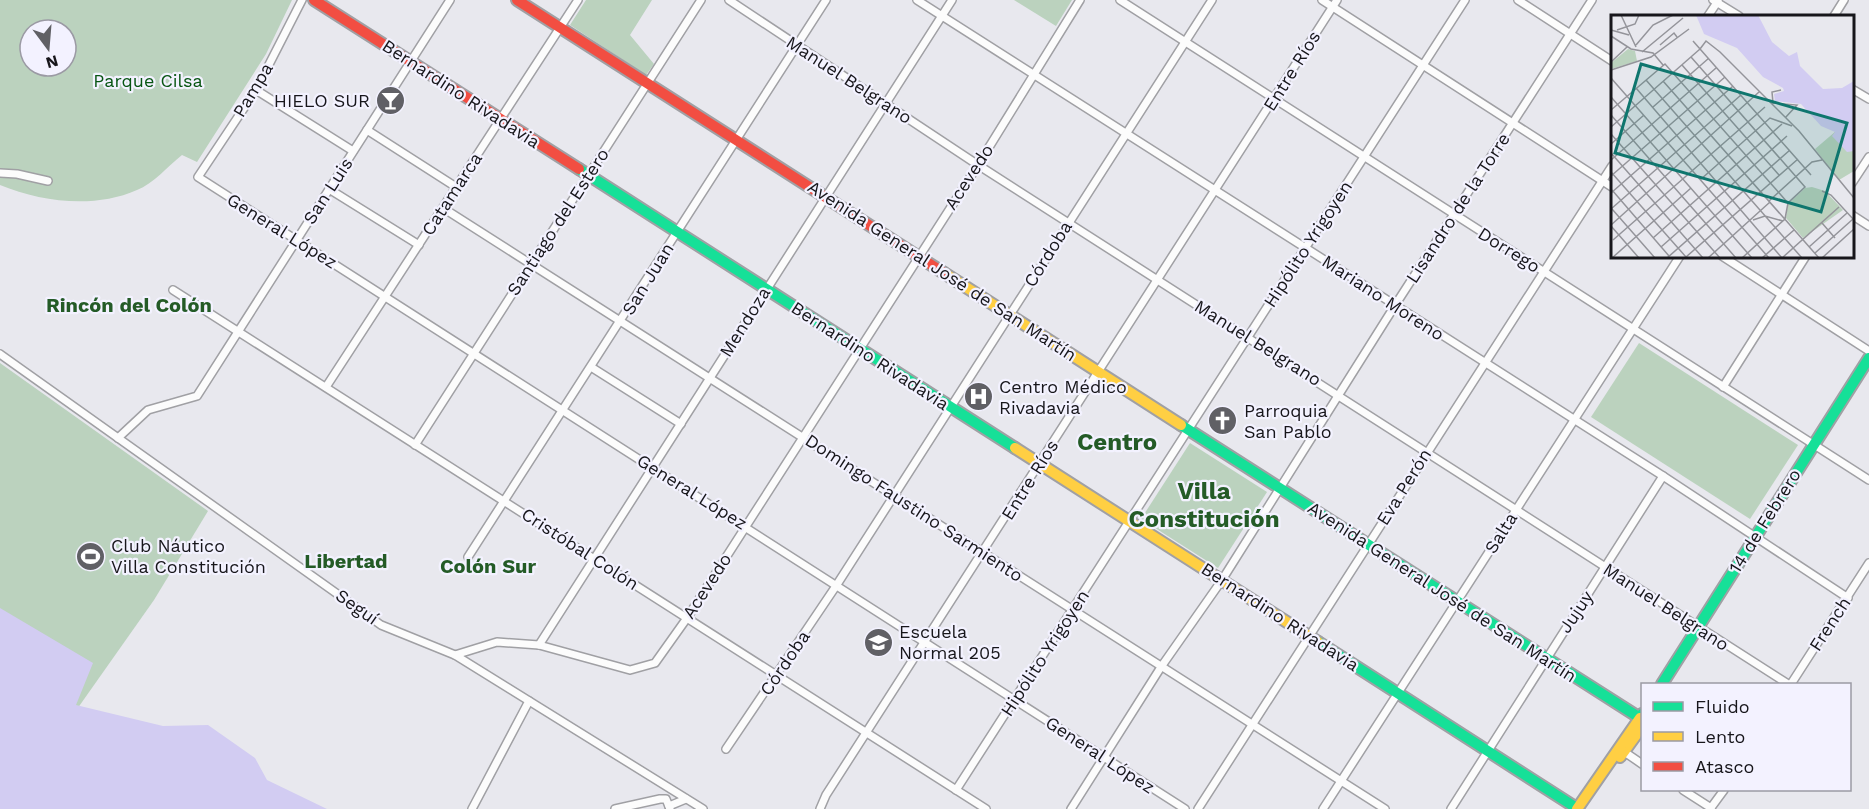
<svg xmlns="http://www.w3.org/2000/svg" width="1869" height="809" viewBox="0 0 1869 809" font-family="'Work Sans',sans-serif">
<style>
.green{fill:#bbd2be;fill-rule:evenodd}
.water{fill:#d2ccf2}
.lines{fill:none;stroke-linecap:round;stroke-linejoin:round}
.street-casing{stroke:#a0a0a4;stroke-width:10}
.fast-casing{stroke:#a0a0a4;stroke-width:14}
.slow-casing{stroke:#a0a0a4;stroke-width:14}
.jam-casing{stroke:#a0a0a4;stroke-width:14}
.street{stroke:#fcfcfc;stroke-width:7}
.fast{stroke:#16e098;stroke-width:10}
.slow{stroke:#ffcf43;stroke-width:10}
.jam{stroke:#f24e42;stroke-width:10}
.labels{text-anchor:middle;stroke-width:4.5;stroke-linejoin:round;paint-order:stroke}
.street-label{font-size:18px;fill:#17161b;stroke:#f3f2ff}
.park-label{font-size:18px;fill:#075512;stroke:#f3f2ff}
.poi-label{font-size:18px;fill:#17161b;stroke:#f3f2ff;text-anchor:start}
.neighbourhood-label{font-size:20px;font-weight:bold;fill:#245b27;stroke:#f3f2ff}
.district-label{font-size:24px;font-weight:bold;fill:#245b27;stroke:#f3f2ff}
.inset-road{fill:none;stroke:#94949a;stroke-width:1.5}
.view{fill:#0f766e;fill-opacity:0.15;stroke:#0f766e;stroke-width:3}
.inset-edge{fill:none;stroke:#17161b;stroke-width:3}
</style>
<rect width="100%" height="100%" fill="#e8e8ee"/>
<g class="green">
<path d="M0 0H292L266 54 197 162 182 155C168 166 153 184 137 190 94 209 42 202 0 185ZM30 30H66V66H30Z"/>
<polygon points="586,0 652,0 630,35 654,64 646,75 570,25"/>
<polygon points="1014,0 1072,0 1056,26"/>
<polygon points="1639,343 1798,445 1750,519 1591,417"/>
<polygon points="0,363 208,511 154,600 75,712 0,693"/>
<polygon points="1190,443 1267,492 1218,568 1141,519"/>
</g>
<polygon class="water" points="0,608 93,663 76,705 163,726 208,725 255,758 267,780 327,809 0,809"/>
<g class="lines">
<defs>
<g id="street">
<polyline points="302,0 256,90 198,177 1185,809"/>
<polyline points="729,0 978,165 1788,684"/>
<polyline points="917,0 1663,476 1848,598"/>
<polyline points="1120,0 1869,480"/>
<polyline points="1322,0 1612,187"/>
<polyline points="1518,0 1612,61"/>
<polyline points="1713,0 1739,16"/>
<polyline points="1708,16 1718,1"/>
<polyline points="1834,16 1844,0"/>
<polyline points="1852,89 1869,99"/>
<polyline points="256,90 353,151"/>
<polyline points="367,130 456,187"/>
<polyline points="0,173 17,174 48,181"/>
<polyline points="1852,183 1869,157"/>
<polyline points="329,189 419,245"/>
<polyline points="443,208 1385,809"/>
<polyline points="1852,215 1869,226"/>
<polyline points="1722,256 1869,351"/>
<polyline points="173,290 986,809"/>
<polyline points="0,354 381,625 455,655 703,809"/>
<polyline points="591,367 681,424"/>
<polyline points="326,387 578,0"/>
<polyline points="1723,387 1806,256"/>
<polyline points="118,438 148,410 197,396 450,0"/>
<polyline points="415,445 701,0"/>
<polyline points="468,557 826,0"/>
<polyline points="539,645 952,0"/>
<polyline points="455,655 497,642 539,645 630,670 655,663 687,618 978,165 1080,0"/>
<polyline points="1791,684 1869,563"/>
<polyline points="726,749 836,586 1212,0"/>
<polyline points="1623,751 1642,764"/>
<polyline points="956,790 1465,0"/>
<polyline points="1683,790 1711,808"/>
<polyline points="669,806 686,799"/>
<polyline points="472,809 529,701"/>
<polyline points="615,809 660,799 666,799 670,809"/>
<polyline points="820,809 826,795 1337,0"/>
<polyline points="1071,809 1161,667 1222,580 1394,307 1592,0"/>
<polyline points="1198,809 1612,166"/>
<polyline points="1323,809 1680,256"/>
<polyline points="1451,809 1663,476"/>
<polyline points="1710,809 1724,790"/>
</g>
<g id="fast">
<polyline points="579,169 1015,448"/>
<polyline points="1181,425 1640,718 1642,714"/>
<polyline points="1318,642 1578,809"/>
<polyline points="1662,684 1869,358"/>
</g>
<g id="slow">
<polyline points="944,273 1181,425"/>
<polyline points="1015,448 1318,642"/>
<polyline points="1620,757 1636,735 1639,721"/>
<polyline points="1577,809 1640,718"/>
</g>
<g id="jam">
<polyline points="314,0 579,169"/>
<polyline points="517,0 944,273"/>
</g>
</defs>
<use href="#street" class="street-casing"/>
<use href="#fast" class="fast-casing"/>
<use href="#slow" class="slow-casing"/>
<use href="#jam" class="jam-casing"/>
<use href="#street" class="street"/>
<use href="#fast" class="fast"/>
<use href="#slow" class="slow"/>
<use href="#jam" class="jam"/>
</g>
<defs>
<symbol id="bar-disc" viewBox="-11 -11 22 22"><circle r="9.5" fill="#606065" stroke="#f3f2ff"/><path d="M-6-5H6L.8 .8V4.5H3.5V6h-7V4.5H-.8V.8Z" fill="#fff"/></symbol>
<symbol id="hospital-disc" viewBox="-11 -11 22 22"><circle r="9.5" fill="#606065" stroke="#f3f2ff"/><path d="M-5-5h3v3.5h4V-5h3V5h-3V1.5h-4V5h-3Z" fill="#fff"/></symbol>
<symbol id="church-disc" viewBox="-11 -11 22 22"><circle r="9.5" fill="#606065" stroke="#f3f2ff"/><path d="M-1.2-6h2.4v3.5h3.3v2.4h-3.3V6h-2.4V-.1h-3.3v-2.4h3.3Z" fill="#fff"/></symbol>
<symbol id="stadium-disc" viewBox="-11 -11 22 22"><circle r="9.5" fill="#606065" stroke="#f3f2ff"/><path d="M0-5a6.5 5 0 1 0 0 10a6.5 5 0 1 0 0-10ZM-3.5-1.8h7v3.6h-7Z" fill="#fff"/></symbol>
<symbol id="school-disc" viewBox="-11 -11 22 22"><circle r="9.5" fill="#606065" stroke="#f3f2ff"/><path d="M0-5L7-2L0 1L-7-2ZM-4 1L0 2.5L4 1V4Q0 6-4 4Z" fill="#fff"/></symbol>
</defs>
<g fill-rule="evenodd">
<use href="#bar-disc" x="374" y="84" width="33" height="33"/>
<use href="#hospital-disc" x="962" y="380" width="33" height="33"/>
<use href="#church-disc" x="1206" y="404" width="33" height="33"/>
<use href="#stadium-disc" x="74" y="540" width="33" height="33"/>
<use href="#school-disc" x="862" y="626" width="33" height="33"/>
</g>
<g class="labels">
<g class="street-label">
<text transform="translate(1292 71) rotate(-58)" y="6">Entre Ríos</text>
<text transform="translate(849 80) rotate(33)" y="6">Manuel Belgrano</text>
<text transform="translate(253 90) rotate(-59)" y="6">Pampa</text>
<text transform="translate(461 94) rotate(33)" y="6">Bernardino Rivadavia</text>
<text transform="translate(969 177) rotate(-57)" y="6">Acevedo</text>
<text transform="translate(328 191) rotate(-57)" y="6">San Luis</text>
<text transform="translate(452 194) rotate(-57)" y="6">Catamarca</text>
<text transform="translate(1458 208) rotate(-57)" y="6">Lisandro de la Torre</text>
<text transform="translate(558 222) rotate(-57)" y="6">Santiago del Estero</text>
<text transform="translate(282 231) rotate(32)" y="6">General López</text>
<text transform="translate(1308 244) rotate(-57)" y="6">Hipólito Yrigoyen</text>
<text transform="translate(1509 250) rotate(32)" y="6">Dorrego</text>
<text transform="translate(1048 254) rotate(-58)" y="6">Córdoba</text>
<text transform="translate(942 271) rotate(33)" y="6">Avenida General José de San Martín</text>
<text transform="translate(648 279) rotate(-58)" y="6">San Juan</text>
<text transform="translate(1383 298) rotate(33)" y="6">Mariano Moreno</text>
<text transform="translate(745 322) rotate(-58)" y="6">Mendoza</text>
<text transform="translate(1258 343) rotate(32)" y="6">Manuel Belgrano</text>
<text transform="translate(870 356) rotate(33)" y="6">Bernardino Rivadavia</text>
<text transform="translate(1030 480) rotate(-58)" y="6">Entre Ríos</text>
<text transform="translate(1404 487) rotate(-58)" y="6">Eva Perón</text>
<text transform="translate(692 492) rotate(32)" y="6">General López</text>
<text transform="translate(914 508) rotate(33)" y="6">Domingo Faustino Sarmiento</text>
<text transform="translate(1765 521) rotate(-58)" y="6">14 de Febrero</text>
<text transform="translate(1501 533) rotate(-58)" y="6">Salta</text>
<text transform="translate(580 549) rotate(33)" y="6">Cristóbal Colón</text>
<text transform="translate(707 586) rotate(-57)" y="6">Acevedo</text>
<text transform="translate(1442 592) rotate(33)" y="6">Avenida General José de San Martín</text>
<text transform="translate(357 607) rotate(35)" y="6">Seguí</text>
<text transform="translate(1666 607) rotate(33)" y="6">Manuel Belgrano</text>
<text transform="translate(1576 612) rotate(-56)" y="6">Jujuy</text>
<text transform="translate(1280 617) rotate(33)" y="6">Bernardino Rivadavia</text>
<text transform="translate(1830 624) rotate(-57)" y="6">French</text>
<text transform="translate(1045 653) rotate(-57)" y="6">Hipólito Yrigoyen</text>
<text transform="translate(785 663) rotate(-56)" y="6">Córdoba</text>
<text transform="translate(1100 755) rotate(33)" y="6">General López</text>
</g>
<g class="park-label">
<text x="148" y="87">Parque Cilsa</text>
</g>
<g class="poi-label">
<text x="370" y="107" text-anchor="end">HIELO SUR</text>
<text x="999" y="393">Centro Médico<tspan x="999" dy="21">Rivadavia</tspan></text>
<text x="1244" y="417">Parroquia<tspan x="1244" dy="21">San Pablo</tspan></text>
<text x="111" y="552">Club Náutico<tspan x="111" dy="21">Villa Constitución</tspan></text>
<text x="899" y="638">Escuela<tspan x="899" dy="21">Normal 205</tspan></text>
</g>
<g class="neighbourhood-label">
<text x="129" y="312">Rincón del Colón</text>
<text x="346" y="568">Libertad</text>
<text x="488" y="573">Colón Sur</text>
</g>
<g class="district-label">
<text x="1117" y="450">Centro</text>
<text x="1204" y="499">Villa<tspan x="1204" dy="28">Constitución</tspan></text>
</g>
</g>
<g transform="translate(1611 15)">
<rect width="243" height="243" fill="#e8e8ee"/>
<path d="M17 34 24 36 26 46 0 54V48ZM225 116 243 126V156L228 165 204 134ZM201 172 214 176 232 195 192 223 175 203 177 189 194 173Z" fill="#bbd2be"/>
<path d="M85 0H147L161 27 178 41 186 37 189 51 212 74 231 73 243 66V136L236 137 221 121 224 117 210 111 190 89 164 86 163 79 173 76 172 73 152 62 126 33 93 19Z" fill="#d2ccf2"/>
<path class="inset-road" d="M10 0 25 32M0 15 18 20M6 15 24 9 28 0M0 21 20 34 42 38 52 50M82 26 200 160M25 30 42 10 62 0M49 30 63 18 66 22M89 34 95 26 109 37 188 116 243 183M31 37 72 3M80 42 194 172 177 188 174 204 131 243M0 47 16 32M71 50 168 160M0 55 40 42 78 14M0 63 158 243M35 65 191 243M52 66 208 243M25 73 171 243 228 192M170 75 161 77 162 88 186 90 174 103M0 82 141 243M42 92 98 43M0 95 54 49 177 188M0 100 125 243M0 112 89 34M0 119 109 243M0 129 33 100M0 138 92 243M0 145 105 53M0 157 75 242M0 161 114 62M89 165 159 103 181 111M1 175 58 241M211 176 220 180 243 205M0 178 122 71M158 186 201 147 211 145M0 194 130 80M1 194 44 243M142 205 154 201 172 206M211 208 224 223M0 210 148 77M0 211 28 243M42 223 171 109M2 225 154 92M50 232 176 121M198 232 236 198M204 238 242 204M75 242 187 144M1 243 80 173M56 243 179 135M97 243 159 187M151 243 183 215M211 243 243 214"/>
<path class="view" d="M30 49 236 108 210 197 4 138Z"/>
<rect width="243" height="243" class="inset-edge"/>
</g>
<rect x="1641" y="683" width="210" height="108" fill="#f3f2ff" stroke="#9b9aa4" stroke-width="1.5"/>
<rect x="1653" y="702" width="30" height="9" fill="#16e098" stroke="#9b9aa4" stroke-width="1.5"/>
<text x="1695" y="713" font-size="18" fill="#17161b">Fluido</text>
<rect x="1653" y="732" width="30" height="9" fill="#ffcf43" stroke="#9b9aa4" stroke-width="1.5"/>
<text x="1695" y="743" font-size="18" fill="#17161b">Lento</text>
<rect x="1653" y="762" width="30" height="9" fill="#f24e42" stroke="#9b9aa4" stroke-width="1.5"/>
<text x="1695" y="773" font-size="18" fill="#17161b">Atasco</text>
<g transform="translate(48 48) rotate(164)"><circle r="28" fill="#f3f2ff" stroke="#9b9aa4" stroke-width="1.5"/>
<path d="M0-4.5L10 22L0 15L-10 22Z" fill="#606065"/>
<text y="-9" font-size="16" font-weight="bold" text-anchor="middle" fill="#17161b">N</text>
</g>
</svg>
